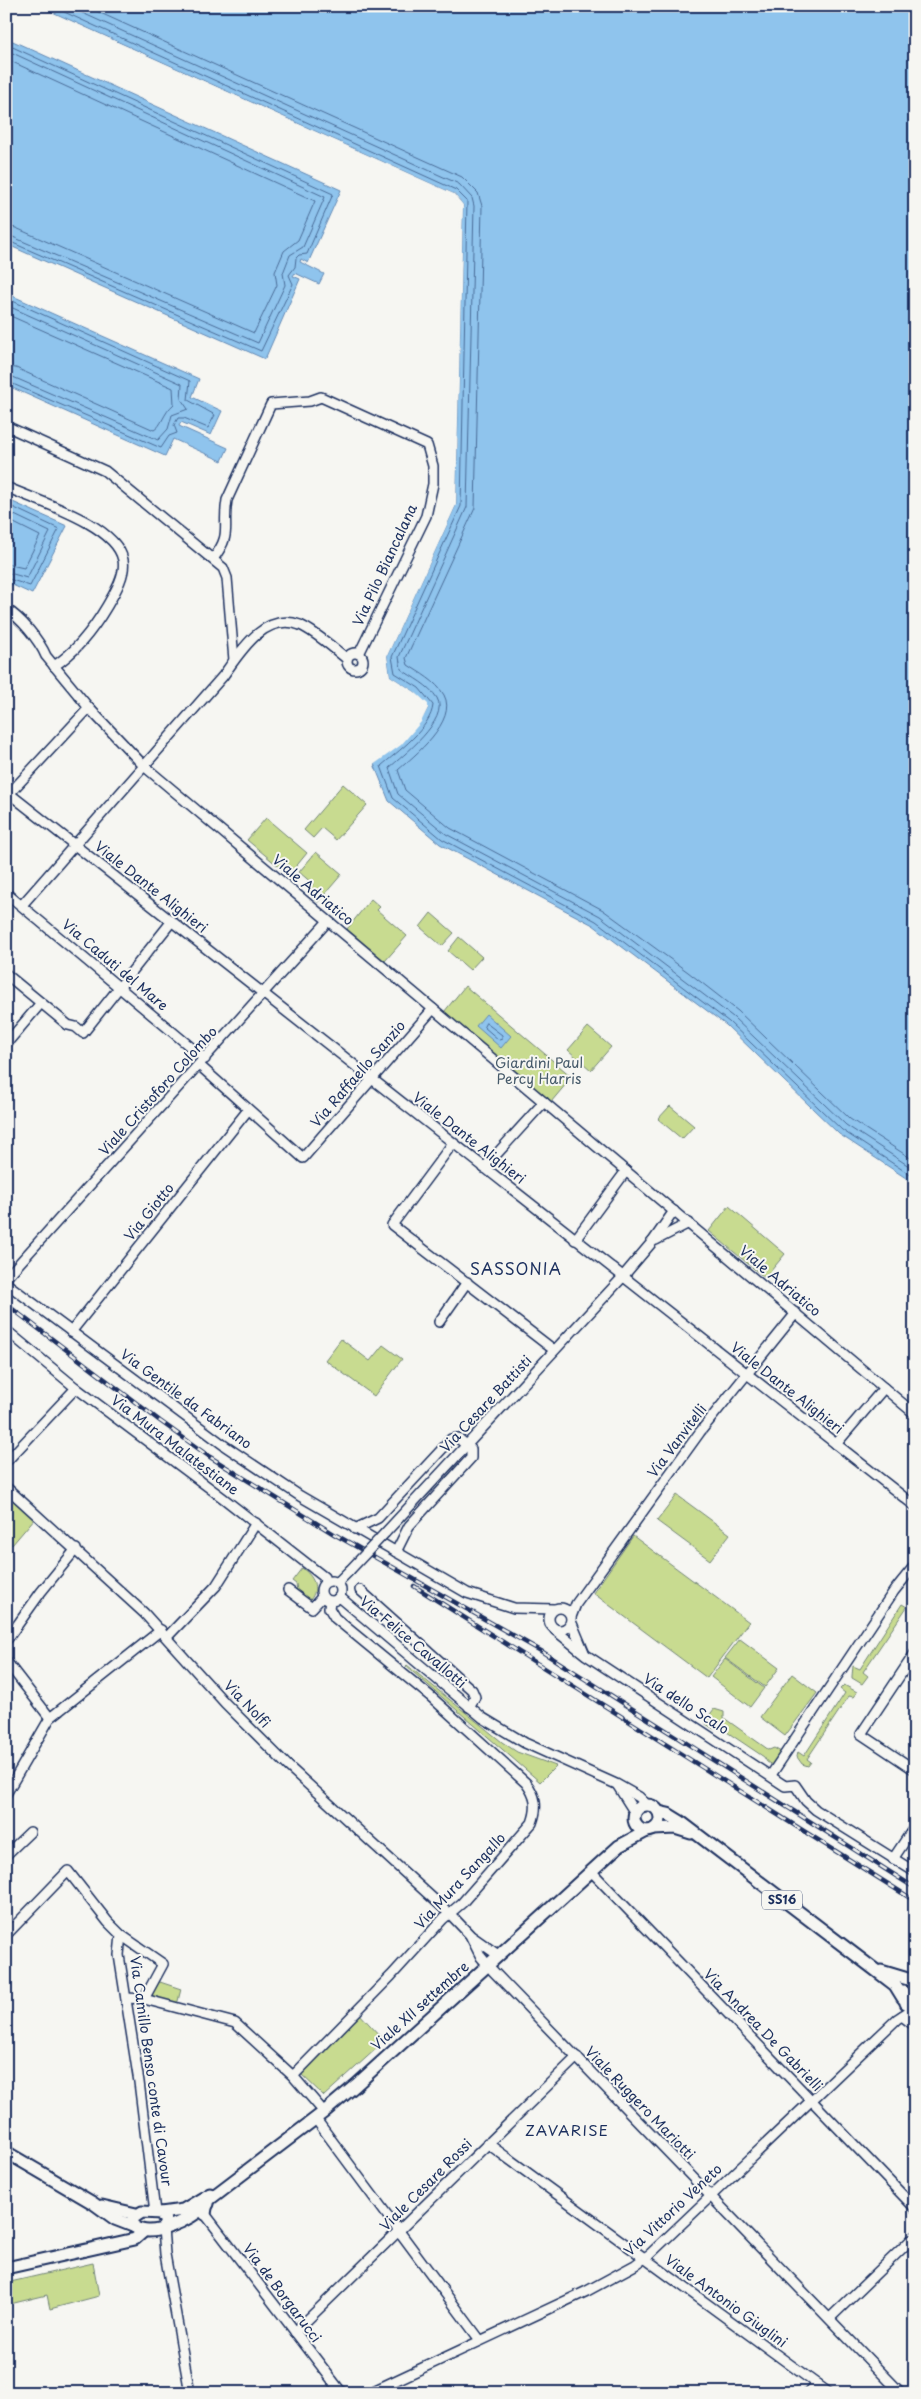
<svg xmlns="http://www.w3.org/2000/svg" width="921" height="2399" viewBox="0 0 921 2399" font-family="'Playpen Sans',sans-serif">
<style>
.green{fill:#c8db90;stroke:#728577}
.water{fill:#8fc4ed;stroke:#6188b4}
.pier{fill:#f6f6f2}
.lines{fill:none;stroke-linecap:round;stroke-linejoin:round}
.shore{stroke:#496b97;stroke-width:1}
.minor-casing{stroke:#1b2f5e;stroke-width:12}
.major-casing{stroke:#1b2f5e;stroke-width:15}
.minor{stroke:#f6f6f2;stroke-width:9}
.major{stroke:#f6f6f2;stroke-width:11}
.rail-casing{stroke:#1b2f5e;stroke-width:4.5}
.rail{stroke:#f6f6f2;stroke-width:2.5;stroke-dasharray:8;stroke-linecap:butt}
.minor-bridge-casing{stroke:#1b2f5e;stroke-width:12;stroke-linecap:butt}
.minor-bridge{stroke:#f6f6f2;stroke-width:9}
.labels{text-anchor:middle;stroke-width:4;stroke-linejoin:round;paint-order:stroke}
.shield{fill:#f6f6f2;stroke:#5d6b8a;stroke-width:1}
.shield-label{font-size:12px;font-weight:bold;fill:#1b2f5e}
.street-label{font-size:14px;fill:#1b2f5e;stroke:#f6f6f2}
.park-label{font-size:14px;fill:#465a6a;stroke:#f6f6f2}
.neighbourhood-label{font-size:15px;letter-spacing:1px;fill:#1b2f5e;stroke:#f6f6f2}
.quarter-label{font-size:16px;letter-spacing:1px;fill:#1b2f5e;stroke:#f6f6f2}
</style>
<rect width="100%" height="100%" fill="#f6f6f2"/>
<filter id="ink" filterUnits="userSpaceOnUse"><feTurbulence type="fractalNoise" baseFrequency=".02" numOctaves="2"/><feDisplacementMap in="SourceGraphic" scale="10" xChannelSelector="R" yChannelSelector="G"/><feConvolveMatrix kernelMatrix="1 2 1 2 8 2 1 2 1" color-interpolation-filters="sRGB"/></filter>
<g filter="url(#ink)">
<g class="green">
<polygon points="343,784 367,805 336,840 322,828 313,838 304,830"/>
<polygon points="266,818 307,853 289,875 247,840"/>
<polygon points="316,852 342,874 318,902 307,892 313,884 299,872"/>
<polygon points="371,899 380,907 377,910 407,936 385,961 347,929"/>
<polygon points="431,913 454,933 442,946 420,927"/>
<polygon points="459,937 482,957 470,970 448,951"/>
<polygon points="465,986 572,1077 551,1102 444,1012"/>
<polygon points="588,1027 611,1047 591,1070 568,1050"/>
<polygon points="670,1106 694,1126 682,1139 658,1119"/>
<polygon points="729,1206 785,1254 765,1278 709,1231"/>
<polygon points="341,1339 370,1361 383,1345 402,1359 374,1396 325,1360"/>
<polygon points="6,1492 35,1518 12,1545 6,1541"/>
<polygon points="677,1495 730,1534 710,1560 657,1521"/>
<polygon points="633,1536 749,1622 707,1678 593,1593"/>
<path d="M302 1568C313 1576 320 1588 310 1600L297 1591 296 1584 292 1581Z"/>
<polygon points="902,1604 907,1607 863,1672 868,1676 862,1684 852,1678 852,1676 853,1666 860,1669"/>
<polygon points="740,1639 779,1668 765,1687 725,1658"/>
<polygon points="725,1659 764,1688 750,1707 711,1677"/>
<polygon points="407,1665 502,1742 517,1752 556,1766 540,1782 406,1666"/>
<polygon points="792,1674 817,1693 785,1736 760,1717"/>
<polygon points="844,1685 857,1692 853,1697 849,1696 807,1759 811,1762 808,1766 802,1764 797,1757 798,1752 804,1756 845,1693 840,1689"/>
<polygon points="714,1709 724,1712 724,1718 769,1750 774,1748 781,1752 782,1756 772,1765 767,1762 764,1757 718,1726 714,1729 706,1724 706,1720"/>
<polygon points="157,1981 181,1989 177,2005 155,1999 151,1996"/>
<polygon points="359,2013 381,2037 376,2041 377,2048 324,2096 300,2073"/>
<polygon points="93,2263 99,2296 50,2309 47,2295 6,2305 6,2283"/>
</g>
<g class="water">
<path d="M39 6H915V1184L839 1134 726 1025 593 925 440 844 389 801 374 764C395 748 416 732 428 708L415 692 390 676 387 656 456 505 463 205 454 194Z"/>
<polygon points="6,38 341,190 308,263 301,259 300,262 324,274 319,284 295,273 293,276 300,279 265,359 6,244"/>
<polygon points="6,293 199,379 192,397 222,411 211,435 181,422 179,426 228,448 222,461 173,439 165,456 6,385"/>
<polygon points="6,499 67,526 32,594 6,582"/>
<polygon points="486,1014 511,1036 501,1048 476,1026"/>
</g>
<polygon class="pier" points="37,6 454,194 463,205 456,505 387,656 390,676 415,692 428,704 428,708 421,722 401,745 372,766 373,762 399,743 419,721 425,708 414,694 388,678 384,656 454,505 461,206 453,197"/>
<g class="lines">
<g class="shore">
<path d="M51 6 456 190 467 201 461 506 392 657 395 673 419 688 433 705C431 728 397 752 381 766L393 798 442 839 596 921 729 1022 842 1130 915 1178"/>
<path d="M67 6 459 184 472 198 474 206 467 507 399 657 401 669C413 678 429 685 437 698 450 720 402 756 389 768L398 794 446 834 600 916 733 1017 846 1125 915 1170"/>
<path d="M85 6 462 177 478 193 482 206 475 508 406 658 408 665C420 673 436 681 444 695 458 721 414 756 398 770L405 790 450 828 603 910 688 972 738 1011 850 1119 915 1161"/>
<polyline points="6,44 333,194 307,254 299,255 296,258 295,267 289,275 293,284 261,351 6,240"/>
<polyline points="6,50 325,197 303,247 290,255 283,273 285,285 258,343 6,234"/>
<polyline points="6,59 315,201 298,240 284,251 275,272 277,285 254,333 16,228 6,226"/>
<polyline points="6,298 190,381 188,400 215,415 208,428 184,418 178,418 174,425 177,433 169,436 161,448 6,381"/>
<polyline points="6,305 182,384 181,399 188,409 172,415 168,429 158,440 6,374"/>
<path d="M6 314 173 388 174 404C163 413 162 426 154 430L16 368 6 367"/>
<polyline points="6,504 59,529 30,586 6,578"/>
<polyline points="6,511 50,532 27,578 6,572"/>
<polyline points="6,519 40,536 24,568 6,564"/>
<polygon points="486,1023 502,1035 502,1039 499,1040 484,1027"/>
</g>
<defs>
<g id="minor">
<polyline points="6,426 105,471 223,568 227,578 234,660"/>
<path d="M6 487C37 501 116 524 123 560 126 575 114 594 107 606 94 628 76 652 54 666"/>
<path d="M213 559C233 533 222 528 227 500L271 404 310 401 321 397 427 445 433 466V484L426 516 359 654"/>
<path d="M6 609C21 618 39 640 46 656L89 708 144 766 915 1414"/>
<circle cx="355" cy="661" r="8"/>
<polyline points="6,791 915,1506"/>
<polyline points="9,794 89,708"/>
<polyline points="6,893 205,1059"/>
<path d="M22 905 223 676C240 652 265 611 300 625 316 632 333 648 347 659"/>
<polyline points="6,974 68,1025 76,1027 83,1033 172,921"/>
<polyline points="6,1044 41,1003"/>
<polyline points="199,1065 303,1158 433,1009"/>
<polyline points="453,1143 392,1225 554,1350"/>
<polyline points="484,1168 544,1102"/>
<polyline points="575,1240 626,1171"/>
<polyline points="656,1240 689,1223"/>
<polyline points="6,1278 328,921"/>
<polyline points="6,1283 225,1446 300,1496 467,1593 514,1608 554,1609"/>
<polyline points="439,1322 467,1282"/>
<polyline points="6,1330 76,1388 223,1498 324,1577 325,1582"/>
<polyline points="71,1332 248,1110"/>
<polyline points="836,1444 884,1388"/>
<polyline points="6,1462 76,1388"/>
<polyline points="6,1487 144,1613 225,1703 288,1766 450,1914 471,1936 498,1955"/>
<polyline points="355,1529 378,1518 445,1446 451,1439 458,1438 471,1449 471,1458 409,1526 396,1552"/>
<polyline points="385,1533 620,1280 653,1241 674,1211"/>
<circle cx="331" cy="1591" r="10"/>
<polyline points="337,1583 350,1570"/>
<polyline points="288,1590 312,1608 322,1597"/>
<polyline points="360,1590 472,1690 475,1697 469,1707"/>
<polyline points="338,1598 342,1599 483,1718 525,1743 616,1784 639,1797 647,1805"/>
<circle cx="560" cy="1619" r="11"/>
<polyline points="571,1617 576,1604 700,1432 796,1313"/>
<polyline points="571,1621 584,1652"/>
<polyline points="555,1630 586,1655 785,1786 795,1785 806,1801 816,1810 915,1872"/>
<polyline points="167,1637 216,1586 256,1523"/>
<polyline points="6,1641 41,1592 76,1549"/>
<polyline points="915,1653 861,1734 915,1770"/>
<polyline points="6,1661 50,1718"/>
<polyline points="771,1775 894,1591 915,1565"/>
<polyline points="618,1786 635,1813"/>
<polyline points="6,1794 50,1718 161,1630"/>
<polyline points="6,1855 30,1832"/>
<polyline points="893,1859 915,1826"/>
<polyline points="591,1871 915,2208"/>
<polyline points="6,1935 68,1871 108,1922 121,1935 163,1964 144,1999"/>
<polyline points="121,1935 119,1955 139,2082 155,2212"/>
<polyline points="471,1937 481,1957 493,1971 901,2393"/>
<polyline points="126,1998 144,1999 235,2023 293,2076 324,2112"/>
<polyline points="902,2016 915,2026"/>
<path d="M293 2076 391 1976 443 1919 462 1903 532 1823C538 1807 536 1796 526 1783L430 1696 335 1618 329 1608 330 1601"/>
<polyline points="315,2118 480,2340"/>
<polyline points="487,2143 829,2393"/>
<polyline points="202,2210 342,2393"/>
<polyline points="163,2228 165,2254 190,2393"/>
<polyline points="830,2318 915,2236"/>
<polyline points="295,2332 577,2057"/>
<polyline points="369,2393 587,2291 635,2265 650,2254 897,2019 914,2008"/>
<polyline points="808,2393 817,2384"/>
</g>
<g id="major">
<circle cx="647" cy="1818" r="13"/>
<polyline points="659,1812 668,1814 681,1822 870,1966 895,1985 903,1998"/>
<polyline points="654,1829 675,1828 691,1833"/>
<polyline points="881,1971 911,1980"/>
<polyline points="903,1992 906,2003 915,2008"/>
<polyline points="6,2152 93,2203 115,2219 133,2226"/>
<polyline points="102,2206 136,2214"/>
<polyline points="161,2213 183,2210 210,2194"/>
<polyline points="205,2214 207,2202 211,2198 324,2112 356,2085 619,1846 647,1831"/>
<path d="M163 2228 166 2222 161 2213 142 2212 133 2218V2226C152 2241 192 2218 208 2204"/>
<polyline points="6,2268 135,2239 144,2231"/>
</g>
</defs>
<use href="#minor" class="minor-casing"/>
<use href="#major" class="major-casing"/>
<use href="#minor" class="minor"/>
<use href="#major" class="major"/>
<defs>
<g id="rail">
<polyline points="6,1304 160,1421 210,1457 334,1534 541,1651 915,1888"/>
<polyline points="414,1586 915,1901"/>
</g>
</defs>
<use href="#rail" class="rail-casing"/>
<use href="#rail" class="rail"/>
<defs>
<polyline id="minor-bridge" points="350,1570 385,1533"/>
</defs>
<use href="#minor-bridge" class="minor-bridge-casing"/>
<use href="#minor-bridge" class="minor-bridge"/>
</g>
</g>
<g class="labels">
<rect class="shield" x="762" y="1890.5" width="40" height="19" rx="4"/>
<g class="shield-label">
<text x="782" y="1904">SS16</text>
</g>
<g class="street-label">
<text transform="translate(385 565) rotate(-65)" y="5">Via Pilo Biancalana</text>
<text transform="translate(151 887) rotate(38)" y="5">Viale Dante Alighieri</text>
<text transform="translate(313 890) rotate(40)" y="5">Viale Adriatico</text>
<text transform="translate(115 965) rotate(40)" y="5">Via Caduti del Mare</text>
<text transform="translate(358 1074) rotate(-49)" y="5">Via Raffaello Sanzio</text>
<text transform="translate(158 1091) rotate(-48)" y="5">Viale Cristoforo Colombo</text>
<text transform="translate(469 1138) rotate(38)" y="5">Viale Dante Alighieri</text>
<text transform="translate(149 1212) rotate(-51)" y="5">Via Giotto</text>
<text transform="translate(780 1281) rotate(40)" y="5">Viale Adriatico</text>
<text transform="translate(787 1388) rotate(38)" y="5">Viale Dante Alighieri</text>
<text transform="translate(186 1399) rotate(36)" y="5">Via Gentile da Fabriano</text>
<text transform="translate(486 1404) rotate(-47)" y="5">Via Cesare Battisti</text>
<text transform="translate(677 1441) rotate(-53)" y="5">Via Vanvitelli</text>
<text transform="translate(175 1445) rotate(37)" y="5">Via Mura Malatestiane</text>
<text transform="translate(413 1642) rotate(40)" y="5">Via Felice Cavallotti</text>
<text transform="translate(247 1704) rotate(46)" y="5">Via Nolfi</text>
<text transform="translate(686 1704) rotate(33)" y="5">Via dello Scalo</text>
<text transform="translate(460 1881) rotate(-47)" y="5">Via Mura Sangallo</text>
<text transform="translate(420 2006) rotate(-42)" y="5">Viale XII settembre</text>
<text transform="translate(763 2030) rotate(46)" y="5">Via Andrea De Gabrielli</text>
<text transform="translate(151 2071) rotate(82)" y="5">Via Camillo Benso conte di Cavour</text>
<text transform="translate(640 2103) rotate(46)" y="5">Viale Ruggero Mariotti</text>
<text transform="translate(426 2185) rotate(-45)" y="5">Viale Cesare Rossi</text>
<text transform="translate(673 2210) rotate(-43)" y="5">Via Vittorio Veneto</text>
<text transform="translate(282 2293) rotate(53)" y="5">Via de Borgarucci</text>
<text transform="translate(726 2301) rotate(36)" y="5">Viale Antonio Giuglini</text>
</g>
<g class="park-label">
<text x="539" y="1068">Giardini Paul<tspan x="539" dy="16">Percy Harris</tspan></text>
</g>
<g class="neighbourhood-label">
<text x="567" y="2136">ZAVARISE</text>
</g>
<g class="quarter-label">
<text x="516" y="1275">SASSONIA</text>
</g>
</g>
<rect width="921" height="2399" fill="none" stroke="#f6f6f2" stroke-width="25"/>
<rect x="12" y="12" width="896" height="2374" fill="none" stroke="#1b2f5e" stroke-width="2" filter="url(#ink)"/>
</svg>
